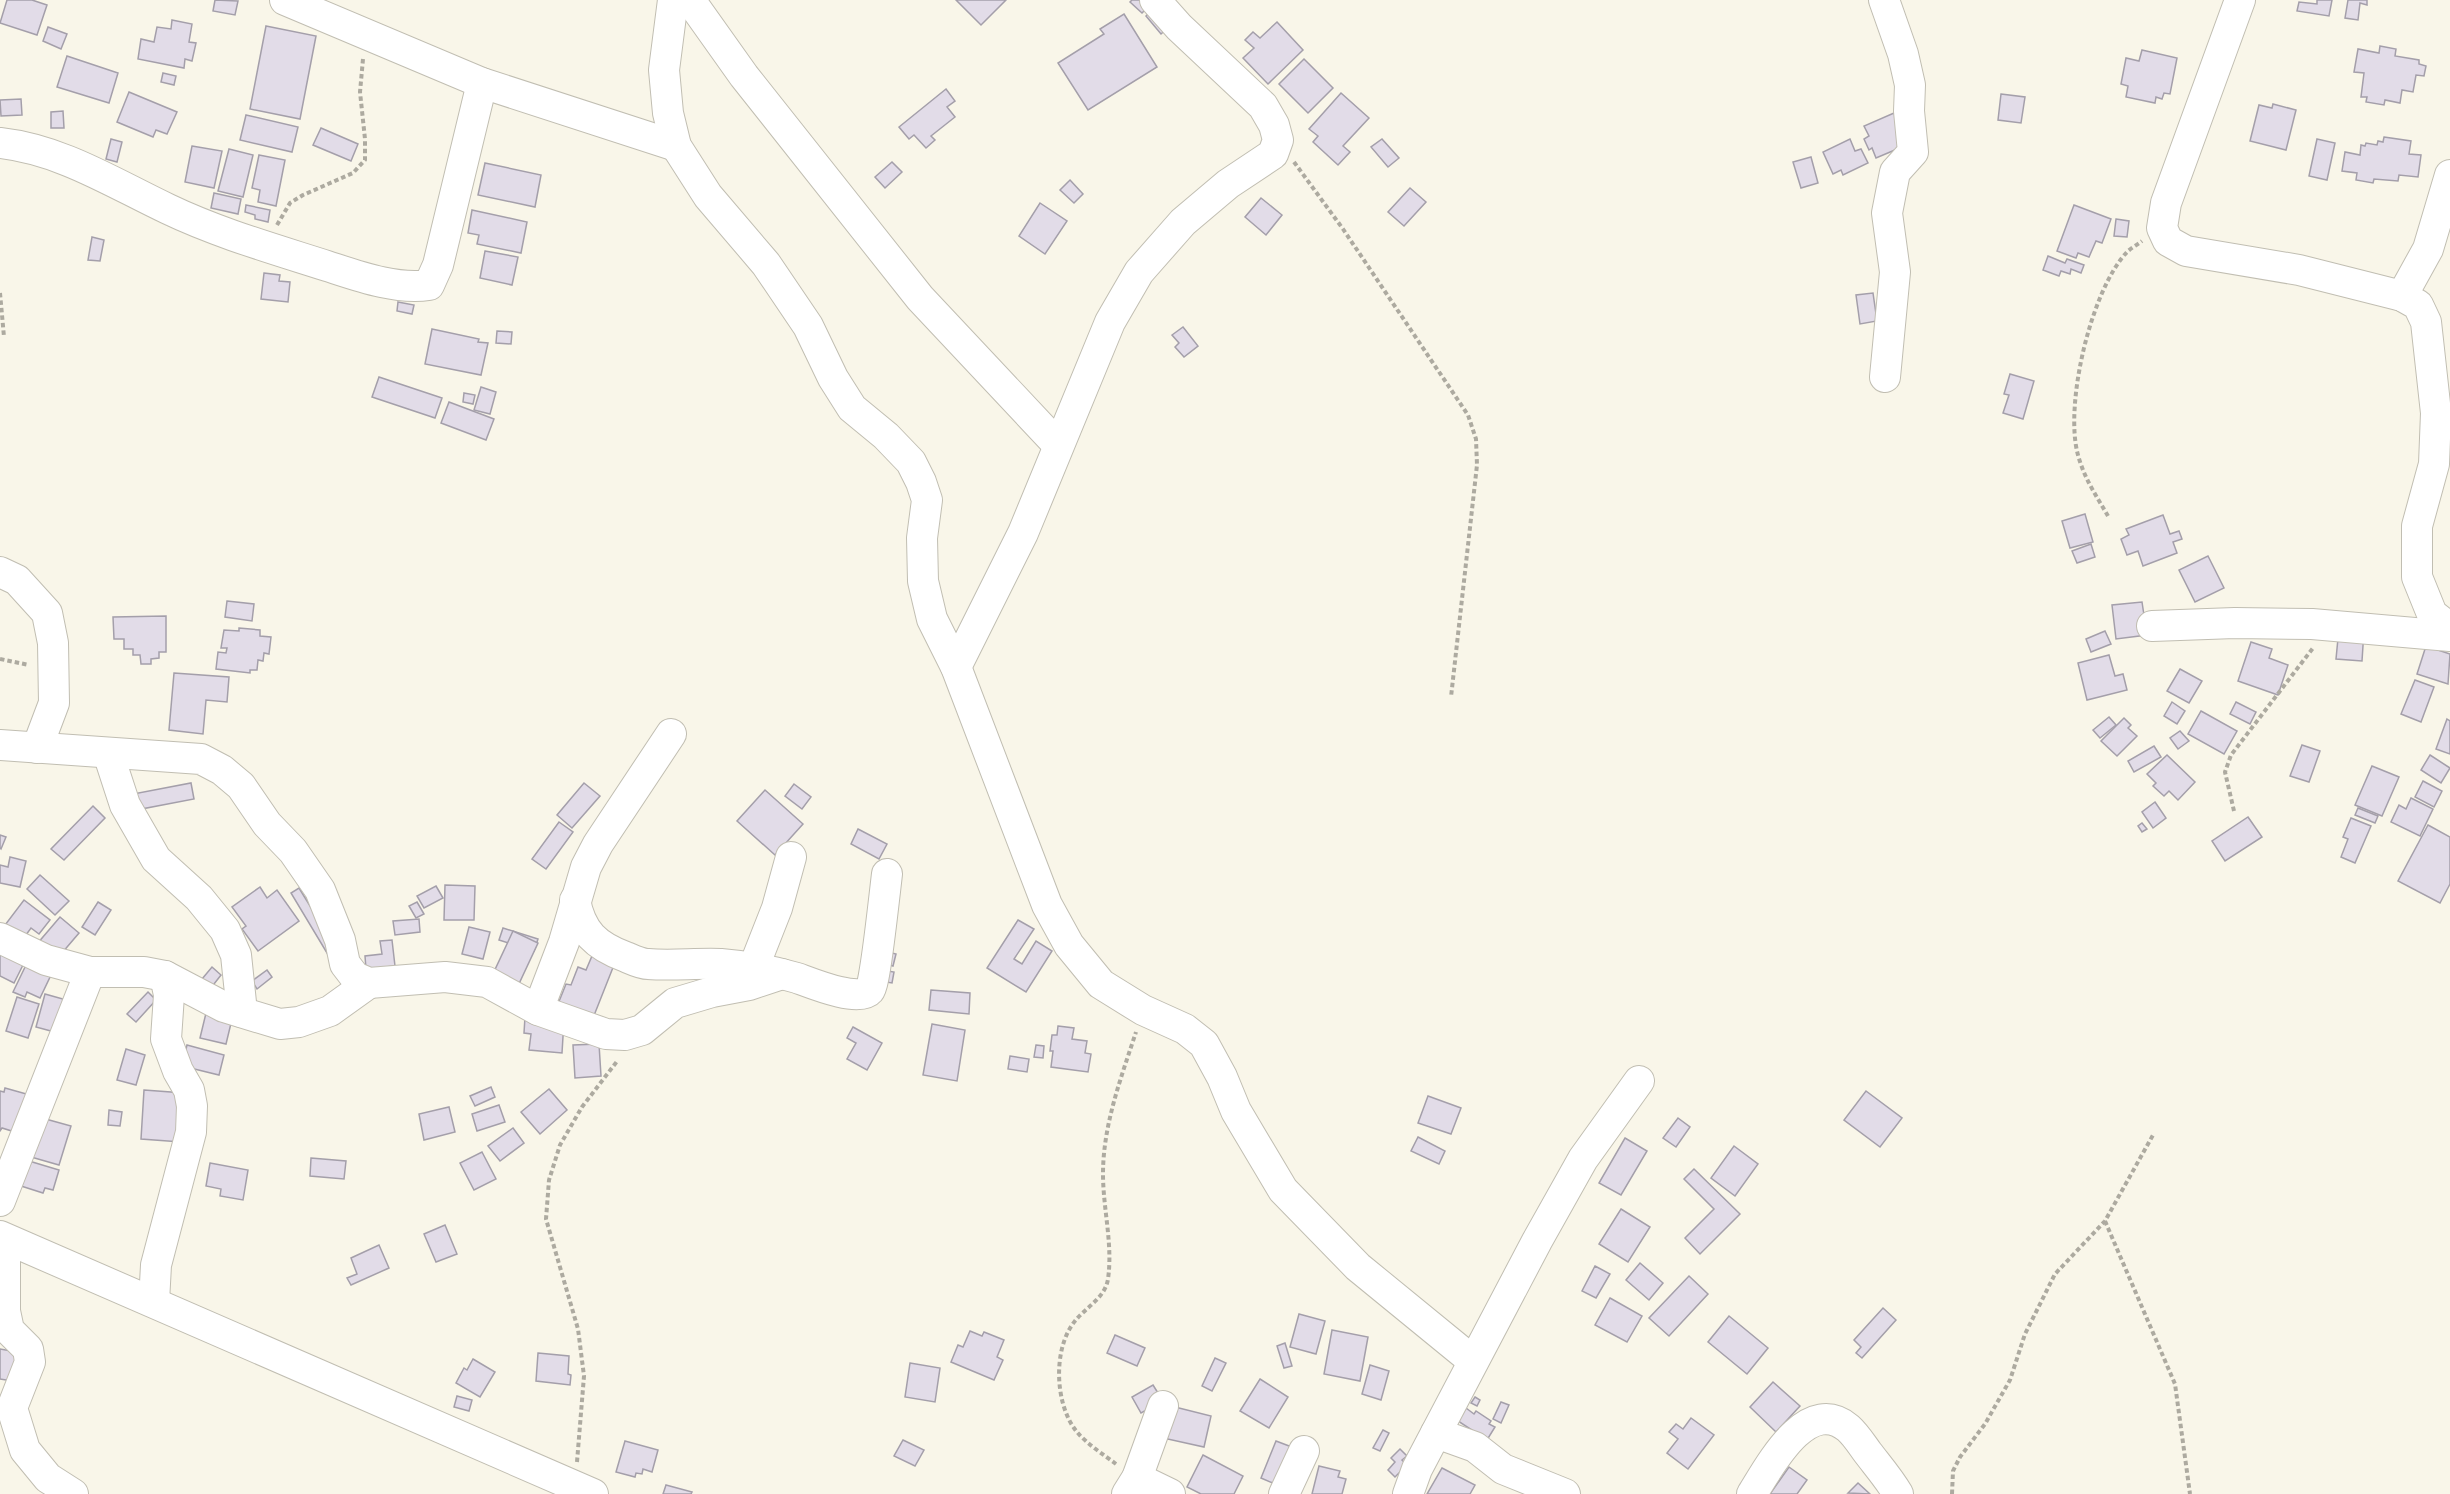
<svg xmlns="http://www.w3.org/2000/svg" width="2450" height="1494" viewBox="0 0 2450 1494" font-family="'Asap Condensed',sans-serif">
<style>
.building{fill:#e2dce8;stroke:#a49faa;stroke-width:1.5}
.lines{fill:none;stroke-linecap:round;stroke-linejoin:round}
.minor-casing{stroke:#c1beb2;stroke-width:32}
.path{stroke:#adaaa0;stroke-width:4;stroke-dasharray:4.5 3;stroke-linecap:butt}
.minor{stroke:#fff;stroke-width:30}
</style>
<rect width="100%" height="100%" fill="#f9f6e9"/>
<g class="building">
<polygon points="7,0 32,0 47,5 37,35 0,23"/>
<polygon points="215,0 238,1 235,15 213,11"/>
<polygon points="956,0 1006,0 981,25"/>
<polygon points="1132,0 1151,0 1153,2 1142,13 1130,2"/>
<polygon points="2317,0 2332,0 2329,16 2297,11 2299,2 2317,4"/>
<polygon points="2348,0 2367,0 2367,5 2360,3 2358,20 2345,18"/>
<polygon points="1155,7 1171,25 1161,34 1146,16"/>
<polygon points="1124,14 1157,67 1088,110 1058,63 1104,34 1100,29"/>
<polygon points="172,20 192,24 189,42 196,43 192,61 185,59 184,68 138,59 141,39 154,42 157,27 171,29"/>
<polygon points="1277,22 1303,50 1268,84 1243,58 1254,48 1245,40 1253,32 1260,38"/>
<polygon points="266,26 316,36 300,119 250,109"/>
<polygon points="48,27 67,34 61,49 43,41"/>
<polygon points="2380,46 2396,49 2395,56 2419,60 2419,64 2426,66 2424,76 2416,75 2413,92 2402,90 2400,103 2385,100 2384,105 2366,102 2367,97 2361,97 2364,73 2354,72 2358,49 2379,53"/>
<polygon points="2142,50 2177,58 2170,94 2164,93 2162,99 2156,97 2155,103 2126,97 2128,86 2121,84 2126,58 2139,61"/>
<polygon points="67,56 118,73 109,103 57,87"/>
<polygon points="1304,59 1333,88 1308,113 1279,84"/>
<polygon points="163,73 176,76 174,85 161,82"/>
<polygon points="946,89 955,101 947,107 955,117 931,136 935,140 926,148 914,135 909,139 899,127"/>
<polygon points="129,92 177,112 167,134 156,130 153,137 117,122"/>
<polygon points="1341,93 1369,118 1343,146 1350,152 1338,165 1313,142 1318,136 1309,129"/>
<polygon points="2001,94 2025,97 2021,123 1998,120"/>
<polygon points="21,99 22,115 1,116 0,100"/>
<polygon points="2273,104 2296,110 2286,150 2250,141 2259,105 2272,108"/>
<polygon points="63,111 64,128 51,128 51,112"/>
<polygon points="1894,113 1909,144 1876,158 1872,148 1869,150 1864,139 1869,136 1864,126"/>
<polygon points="246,115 298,127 292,152 240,140"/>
<polygon points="321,128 358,144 351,161 313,145"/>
<polygon points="2384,137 2411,141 2409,154 2421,155 2418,177 2399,175 2398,181 2374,179 2373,183 2356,180 2357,173 2342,171 2345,152 2360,155 2361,145 2365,146 2366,143 2377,145 2378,141 2383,142"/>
<polygon points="111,139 122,142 117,162 106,159"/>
<polygon points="1382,139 1399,158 1388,167 1371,147"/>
<polygon points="1850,139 1855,151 1861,149 1868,163 1843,175 1841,170 1833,174 1823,152"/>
<polygon points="2317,139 2335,143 2327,180 2309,176"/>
<polygon points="192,146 222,151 214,188 185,182"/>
<polygon points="229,149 253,155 243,197 218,191"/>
<polygon points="259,155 285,160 276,206 258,202 260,190 252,188"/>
<polygon points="1811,157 1818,183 1801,188 1793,162"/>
<polygon points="892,162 902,172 885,188 875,177"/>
<polygon points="485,163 541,175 535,207 478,195"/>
<polygon points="1070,180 1083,194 1074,203 1060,190"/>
<polygon points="1410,188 1426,202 1404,226 1388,212"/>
<polygon points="214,193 241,199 238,214 211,208"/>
<polygon points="1261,198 1282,215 1266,235 1245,217"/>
<polygon points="1040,203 1067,221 1045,254 1019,236"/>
<polygon points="246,205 270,210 268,222 255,219 255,215 245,212"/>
<polygon points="2074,205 2111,219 2102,243 2096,241 2089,257 2078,253 2076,258 2057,251"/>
<polygon points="472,210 527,222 521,253 477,244 479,235 468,233"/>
<polygon points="2116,219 2129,221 2127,237 2114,236"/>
<polygon points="92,237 104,240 100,261 88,260"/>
<polygon points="485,251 518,257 512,285 480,278"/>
<polygon points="2048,256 2065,263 2067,259 2084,265 2081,273 2071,269 2070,274 2061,271 2059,276 2043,270"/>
<polygon points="264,273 280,275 279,281 290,282 288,302 261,299"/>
<polygon points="1873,293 1877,321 1860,324 1856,295"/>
<polygon points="398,302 414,305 412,314 397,311"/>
<polygon points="1183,327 1198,346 1184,357 1175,347 1179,343 1172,335"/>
<polygon points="432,329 479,339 478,342 488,343 481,375 425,364"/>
<polygon points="497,331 512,332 511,344 496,343"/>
<polygon points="2010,374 2034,381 2023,419 2003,413 2009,395 2004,394"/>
<polygon points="379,377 442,398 435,418 372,397"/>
<polygon points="481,387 496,392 490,414 474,410"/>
<polygon points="464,393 475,395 473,404 463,402"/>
<polygon points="449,402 494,419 486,440 441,423"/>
<polygon points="2085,514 2093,542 2070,548 2062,521"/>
<polygon points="2163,515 2170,534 2179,531 2182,539 2173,542 2177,553 2143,566 2138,551 2127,555 2121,539 2129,535 2126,529"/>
<polygon points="2091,544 2095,557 2077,563 2072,551"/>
<polygon points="2208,556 2224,588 2195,602 2179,570"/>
<polygon points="227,601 254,604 252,621 225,617"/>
<polygon points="2142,602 2147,635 2116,639 2112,605"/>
<polygon points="166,616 166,652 159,652 159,658 151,659 151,664 141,664 140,655 133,655 133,649 124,649 124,639 114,639 113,617"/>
<polygon points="239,628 260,630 260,636 271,637 269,654 264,653 263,661 258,660 257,670 250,670 250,673 216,669 218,652 226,653 227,648 221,648 224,630 239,631"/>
<polygon points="2339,628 2364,630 2362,661 2336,659"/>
<polygon points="2105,631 2111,644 2091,652 2086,639"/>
<polygon points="2251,642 2272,649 2269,658 2288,665 2278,695 2238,681"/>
<polygon points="2426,646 2450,654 2448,684 2417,674"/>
<polygon points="2109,655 2115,676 2123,674 2127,690 2087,700 2078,663"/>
<polygon points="2180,669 2202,681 2189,703 2167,691"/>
<polygon points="174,673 229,677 227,702 206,700 203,734 169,730"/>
<polygon points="2415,680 2434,687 2421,722 2401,714"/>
<polygon points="2172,702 2185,711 2177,724 2164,716"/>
<polygon points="2236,702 2256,712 2250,724 2230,714"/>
<polygon points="2201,711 2237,731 2224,754 2188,734"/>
<polygon points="2109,717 2116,725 2100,738 2093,730"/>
<polygon points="2124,718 2131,725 2128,728 2137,736 2117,756 2101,741"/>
<polygon points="2447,719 2450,721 2450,754 2436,749"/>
<polygon points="2180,731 2189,741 2178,749 2170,738"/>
<polygon points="2302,745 2320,751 2309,782 2290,776"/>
<polygon points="2154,746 2161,757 2134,772 2128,761"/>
<polygon points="2167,755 2195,782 2178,800 2169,791 2164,796 2153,786 2156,783 2147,774"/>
<polygon points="2430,755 2450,768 2441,783 2421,770"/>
<polygon points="2372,766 2399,777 2382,816 2355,805"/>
<polygon points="2423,781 2442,791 2434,807 2415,797"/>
<polygon points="191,783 194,799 136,810 133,794"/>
<polygon points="584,783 600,796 572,828 557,815"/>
<polygon points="794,784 811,797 802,809 785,796"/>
<polygon points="765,790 803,824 775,855 737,821"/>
<polygon points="2411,798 2433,809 2420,836 2391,822 2399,805 2406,809"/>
<polygon points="2155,802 2166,818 2153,828 2142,812"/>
<polygon points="93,806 105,818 64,860 51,849"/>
<polygon points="2358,808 2378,816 2375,823 2355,815"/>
<polygon points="2248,817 2262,837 2225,861 2212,841"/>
<polygon points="2351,818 2371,826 2355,863 2341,857 2348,839 2343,837"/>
<polygon points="559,822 573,832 546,869 532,859"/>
<polygon points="2142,823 2147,829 2142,832 2138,826"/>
<polygon points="2428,825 2450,837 2450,884 2440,903 2398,881"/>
<polygon points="858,829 887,844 879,859 851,844"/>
<polygon points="0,835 6,837 1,849 0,848"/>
<polygon points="10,857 26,861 20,887 0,883 0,865 8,867"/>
<polygon points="40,875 69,901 55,915 27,889"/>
<polygon points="445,885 475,886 474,920 444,920"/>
<polygon points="436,886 443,898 424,908 417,896"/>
<polygon points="260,887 267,898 277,890 299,921 258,951 242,929 246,926 232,907"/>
<polygon points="299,888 339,953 330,958 291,893"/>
<polygon points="24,900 50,920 39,934 31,928 23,939 5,925"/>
<polygon points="98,902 111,910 95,935 82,927"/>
<polygon points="417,902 424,914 416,918 409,906"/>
<polygon points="60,917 79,933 56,960 37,944"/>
<polygon points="419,919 420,932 395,935 393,921"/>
<polygon points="1018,920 1034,929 1014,959 1022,964 1036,941 1052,951 1026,992 987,968"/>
<polygon points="469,927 490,932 483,959 462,954"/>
<polygon points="503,928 538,939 534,951 499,940"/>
<polygon points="513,931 538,943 517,988 492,976"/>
<polygon points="392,940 395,966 366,969 365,956 382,954 380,941"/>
<polygon points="884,951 896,954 893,966 882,963"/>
<polygon points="0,952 28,955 14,983 0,976"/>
<polygon points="592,956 614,965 593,1018 558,1004 566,984 571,985 578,967 586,970"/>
<polygon points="27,963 51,975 40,998 27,992 25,997 13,992"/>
<polygon points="212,967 221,975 207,993 197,985"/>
<polygon points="267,970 272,977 257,989 252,981"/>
<polygon points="882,970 894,972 892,983 880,981"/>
<polygon points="931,990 970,993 969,1014 929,1010"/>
<polygon points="148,992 156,1000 136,1022 127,1014"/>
<polygon points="45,994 70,1001 62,1034 36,1027"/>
<polygon points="17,997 39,1004 28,1038 6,1031"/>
<polygon points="207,1009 233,1015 226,1044 200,1038"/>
<polygon points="525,1017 564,1020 562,1053 529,1050 531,1034 524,1033"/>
<polygon points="932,1024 965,1030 957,1081 923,1075"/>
<polygon points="1058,1026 1074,1028 1072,1039 1087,1041 1085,1053 1091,1054 1088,1072 1051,1067 1053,1051 1050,1051 1052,1035 1057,1035"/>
<polygon points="853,1027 882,1043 867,1070 847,1059 856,1043 847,1038"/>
<polygon points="599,1044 601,1076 575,1078 573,1045"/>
<polygon points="187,1045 224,1055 219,1075 182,1066"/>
<polygon points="1036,1045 1044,1046 1043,1058 1034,1057"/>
<polygon points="126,1049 145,1055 136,1085 117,1080"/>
<polygon points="1010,1056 1029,1059 1027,1072 1008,1069"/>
<polygon points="491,1087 495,1097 475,1106 470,1096"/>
<polygon points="5,1088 30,1095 18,1133 2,1128 0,1131 0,1091 4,1092"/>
<polygon points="549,1089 567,1110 540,1134 521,1112"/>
<polygon points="144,1090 184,1093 181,1142 141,1139"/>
<polygon points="1866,1091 1902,1118 1880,1147 1844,1120"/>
<polygon points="1428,1096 1461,1108 1451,1134 1418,1123"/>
<polygon points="499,1105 505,1122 477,1131 472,1114"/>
<polygon points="449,1107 455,1132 424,1140 419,1114"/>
<polygon points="109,1110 122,1112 120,1126 108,1125"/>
<polygon points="42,1118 71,1126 59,1165 31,1157"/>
<polygon points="1678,1118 1690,1127 1676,1147 1663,1138"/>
<polygon points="513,1128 524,1143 500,1161 488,1146"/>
<polygon points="1418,1137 1445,1151 1439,1164 1411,1151"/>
<polygon points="1625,1138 1647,1151 1621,1195 1599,1183"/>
<polygon points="1734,1146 1758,1164 1735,1196 1711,1178"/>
<polygon points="482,1152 496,1179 474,1190 460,1163"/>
<polygon points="311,1158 346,1161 344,1179 310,1176"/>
<polygon points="29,1161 59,1170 53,1190 45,1188 43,1193 21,1186"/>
<polygon points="210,1163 248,1170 243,1200 220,1196 221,1189 206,1186"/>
<polygon points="1694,1169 1740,1214 1700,1254 1685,1238 1714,1209 1684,1179"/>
<polygon points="1621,1209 1650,1227 1628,1262 1599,1244"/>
<polygon points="445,1225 457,1254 436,1262 424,1234"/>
<polygon points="379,1245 389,1268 351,1285 347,1278 357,1274 351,1258"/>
<polygon points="1640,1263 1663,1283 1649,1300 1626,1280"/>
<polygon points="1595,1266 1610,1274 1596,1298 1582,1291"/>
<polygon points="1689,1276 1708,1294 1669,1336 1649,1318"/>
<polygon points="1610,1298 1642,1316 1627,1342 1595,1325"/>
<polygon points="1883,1308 1896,1320 1862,1358 1856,1353 1861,1347 1854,1340"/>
<polygon points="1299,1314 1325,1321 1316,1354 1290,1347"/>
<polygon points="1729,1316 1768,1348 1747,1374 1708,1342"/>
<polygon points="1332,1330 1368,1337 1360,1381 1324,1374"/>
<polygon points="970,1331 982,1336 984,1332 1004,1340 997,1357 1003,1360 994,1380 951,1362 958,1345 963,1347"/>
<polygon points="1115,1335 1145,1348 1137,1366 1107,1353"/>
<polygon points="1285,1343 1292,1366 1284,1368 1277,1346"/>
<polygon points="0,1349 23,1353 18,1382 0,1379"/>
<polygon points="538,1353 569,1356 568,1374 571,1375 570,1385 536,1381"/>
<polygon points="1215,1358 1226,1363 1212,1391 1202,1386"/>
<polygon points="473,1359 495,1372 480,1397 456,1383 464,1368 467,1370"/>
<polygon points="910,1363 940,1368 935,1402 905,1397"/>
<polygon points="1370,1365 1389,1371 1381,1400 1362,1394"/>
<polygon points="1260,1379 1288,1397 1269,1428 1240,1411"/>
<polygon points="1773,1382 1800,1406 1776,1432 1750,1407"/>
<polygon points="1153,1385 1163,1401 1141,1413 1132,1397"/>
<polygon points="457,1396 472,1400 469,1411 454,1407"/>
<polygon points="1475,1397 1480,1400 1477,1406 1471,1403"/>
<polygon points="1501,1402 1509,1405 1501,1423 1493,1419"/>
<polygon points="1171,1406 1211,1416 1204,1447 1163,1438"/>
<polygon points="1466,1408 1474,1414 1476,1411 1491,1421 1489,1424 1495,1427 1487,1440 1458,1421"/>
<polygon points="1691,1418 1714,1435 1688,1469 1667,1453 1678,1439 1669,1432 1676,1424 1683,1429"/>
<polygon points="1383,1430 1389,1433 1380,1451 1373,1448"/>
<polygon points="903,1440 924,1450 915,1466 894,1456"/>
<polygon points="625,1441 658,1450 652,1472 643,1469 642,1474 636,1473 635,1477 616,1472"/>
<polygon points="1276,1441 1297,1449 1282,1487 1261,1478"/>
<polygon points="1400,1449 1407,1456 1402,1460 1407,1465 1395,1477 1388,1470 1395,1462 1391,1458"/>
<polygon points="1203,1455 1243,1476 1234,1494 1201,1494 1187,1487"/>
<polygon points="1319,1466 1340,1471 1338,1477 1346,1479 1342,1494 1312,1494"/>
<polygon points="1789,1467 1807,1480 1797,1494 1770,1494"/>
<polygon points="1442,1468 1475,1485 1470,1494 1427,1494"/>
<polygon points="1858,1483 1870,1494 1848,1493"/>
<polygon points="666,1485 692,1492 691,1494 663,1494"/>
</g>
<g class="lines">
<defs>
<g id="minor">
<polyline points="285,0 482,83 676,146"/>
<polyline points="673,0 664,70 668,113 676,146 708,196 766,264 808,326 833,378 852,408 886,436 911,462 921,482 927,500 922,538 923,581 932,619 956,667 1047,905 1069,945 1101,984 1143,1010 1185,1029 1204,1044 1222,1077 1236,1111 1283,1190 1358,1267 1473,1361"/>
<polyline points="690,0 744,76 920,298 1058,445"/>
<polyline points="1884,0 1903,54 1910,85 1909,111 1913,152 1895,172 1887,213 1895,272 1885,377"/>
<polyline points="2240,0 2166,203 2162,228 2168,241 2186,251 2299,270 2402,296 2418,305 2426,322 2436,413 2434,464 2417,526 2417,577 2432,614 2450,628"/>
<path d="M0 143C62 150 113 183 168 209 218 233 274 249 327 266 358 276 396 290 429 285L438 265 482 83"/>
<polyline points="2402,296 2428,249 2450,175"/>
<polyline points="0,572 17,580 47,613 53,643 54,703 37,748"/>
<polyline points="2152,626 2235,623 2312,624 2450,636"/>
<polyline points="956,667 1023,533 1110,322 1139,272 1183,222 1228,184 1273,154 1278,140 1274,125 1263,106 1179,27 1155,0"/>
<polyline points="0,745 201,759 222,770 241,786 267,824 293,851 320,890 340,940 345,964 355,977 369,983 445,977 487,982 538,1010 606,1034 625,1035 642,1030 675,1003 712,992 749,985 782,974"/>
<polyline points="108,753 125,805 156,859 199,898 225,930 236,955 242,1012"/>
<path d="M575 900C581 932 596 946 626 957 633 960 641 964 648 964 672 966 696 963 721 964 746 966 773 971 797 978 811 983 859 1003 870 990 875 985 885 890 887 874"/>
<polyline points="0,938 46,960 90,972 144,972 165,976 224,1007 280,1024 299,1022 330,1011 369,983"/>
<polyline points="753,969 777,908 791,857"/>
<polyline points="538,1010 564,942 586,867 598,844 671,734"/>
<polyline points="0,1201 90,972"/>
<polyline points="0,1236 593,1494"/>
<polyline points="5,1239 5,1311 9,1330 28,1349 30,1362 12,1408 25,1450 48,1478 73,1494"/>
<polyline points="154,1302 156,1265 191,1132 192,1106 189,1090 178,1071 166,1039 169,995 165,976"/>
<polyline points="1436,1433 1475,1447 1503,1469 1565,1494"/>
<polyline points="1137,1478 1170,1494"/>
<polyline points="1127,1494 1137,1478 1163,1406"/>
<polyline points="1284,1494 1304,1451"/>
<polyline points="1408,1494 1417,1469 1537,1241 1583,1159 1639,1081"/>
<path d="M1752 1494C1769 1467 1807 1394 1848 1428 1856 1435 1862 1445 1868 1453 1878 1466 1890 1480 1898 1494"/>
</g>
</defs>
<use href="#minor" class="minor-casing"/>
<g class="path">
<polyline points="1294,162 1343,229 1468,415 1476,439 1477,465 1451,697"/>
<polyline points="277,225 290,203 303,195 353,173 365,160 365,139 360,92 363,59"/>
<polyline points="0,293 4,337"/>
<path d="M2108 516C2097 497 2084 478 2078 455 2064 405 2091 290 2127 252 2131 248 2137 245 2142 241"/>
<polyline points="0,659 29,665"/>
<polyline points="2234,811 2225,772 2231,755 2313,648"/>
<polyline points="2105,1221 2175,1384 2190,1494"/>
<polyline points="577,1462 584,1376 578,1329 546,1219 549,1180 560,1145 582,1107 618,1060"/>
<path d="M1116 1464C1104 1455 1087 1444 1077 1432 1055 1406 1052 1349 1075 1321 1086 1307 1105 1298 1108 1279 1113 1244 1103 1209 1103 1174 1103 1125 1121 1078 1136 1032"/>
<polyline points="1952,1494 1953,1471 1960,1457 1985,1424 2010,1380 2025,1334 2055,1274 2105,1221 2153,1135"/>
</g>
<use href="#minor" class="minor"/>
</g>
</svg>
